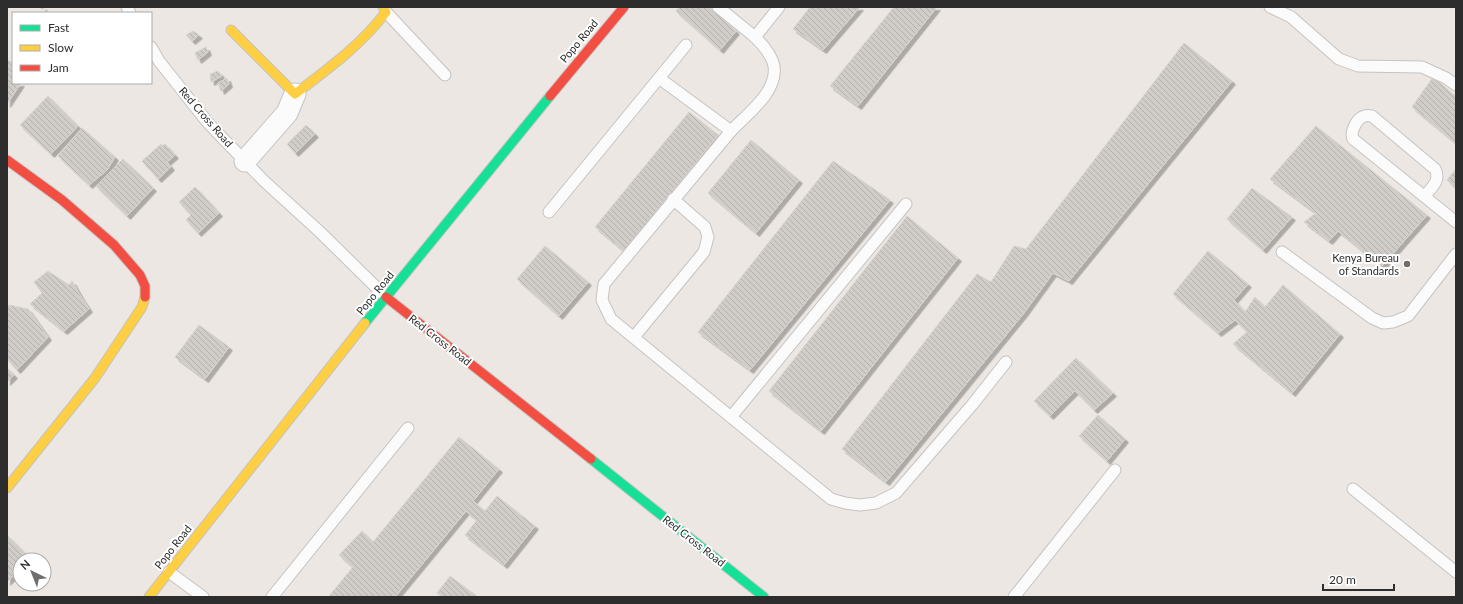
<svg xmlns="http://www.w3.org/2000/svg" width="1463" height="604" viewBox="0 0 1463 604" font-family="Lato,sans-serif">
<style>
.building{fill:url(#building-back-hatch);stroke:#d7d3ce;filter:url(#shadow)}
.lines{fill:none;stroke-linecap:round;stroke-linejoin:round}
.lane-casing{stroke:#c5c3c3;stroke-width:13}
.street-casing{stroke:#c5c3c3;stroke-width:23}
.fast-casing{stroke:#c5c3c3;stroke-width:11}
.slow-casing{stroke:#c5c3c3;stroke-width:11}
.jam-casing{stroke:#c5c3c3;stroke-width:11}
.path{stroke:#c8c8c8;stroke-width:2.5;stroke-dasharray:3 2;stroke-linecap:butt}
.lane{stroke:#fcfbfb;stroke-width:11}
.street{stroke:#fcfbfb;stroke-width:21}
.fast{stroke:#16e098;stroke-width:9}
.slow{stroke:#ffcf43;stroke-width:9}
.jam{stroke:#f24e42;stroke-width:9}
.poi-dot{fill:#706e6c;stroke:#fff;stroke-width:1.5}
.labels{text-anchor:middle;stroke-width:4;stroke-linejoin:round;paint-order:stroke}
.street-label{font-size:11px;fill:#2d2d2d;stroke:#fff}
.poi-label{font-size:11px;fill:#2d2d2d;stroke:#fff;text-anchor:end}
</style>
<defs>
<pattern id="building-back-hatch" width="6" height="6" patternUnits="userSpaceOnUse"><rect width="6" height="6" fill="#d0cdc9"/><path d="M-1 5l2 2M0 0l6 6M5-1l2 2" fill="none" stroke="#b3b0ad"/></pattern>
<filter id="shadow"><feDropShadow dx="3.5" dy="3.5" stdDeviation="0" flood-color="#0004"/></filter>
</defs>
<rect width="100%" height="100%" fill="#ece7e2"/>
<g class="building">
<polygon points="679,7 709,7 736,31 720,50 676,11"/>
<polygon points="810,7 860,7 823,50 793,29"/>
<polygon points="894,7 937,7 858,106 830,86"/>
<polygon points="193,31 199,35 192,41 186,35"/>
<polygon points="1184,43 1232,81 1069,281 1053,273 1024,313 886,482 842,449 977,274 991,282 1014,246 1026,249"/>
<polygon points="206,47 208,52 198,60 195,53"/>
<polygon points="7,60 13,63 13,83 21,83 7,104"/>
<polygon points="218,71 222,76 211,82 210,74"/>
<polygon points="1433,77 1456,97 1456,143 1412,107"/>
<polygon points="227,78 229,84 221,91 218,83"/>
<polygon points="48,96 78,126 51,154 20,125"/>
<polygon points="689,112 718,135 624,251 595,227"/>
<polygon points="306,125 315,134 295,153 287,144"/>
<polygon points="1316,126 1427,215 1382,266 1338,231 1329,241 1304,222 1316,213 1270,179"/>
<polygon points="82,128 115,157 107,170 89,185 58,156"/>
<polygon points="751,140 799,180 756,233 708,193"/>
<polygon points="161,144 162,146 165,144 175,155 167,162 171,167 158,179 142,161"/>
<polygon points="123,159 153,188 127,216 96,186"/>
<polygon points="833,161 890,200 750,370 698,332"/>
<polygon points="1456,169 1456,189 1447,180"/>
<polygon points="195,187 219,213 198,233 186,220 191,215 179,202"/>
<polygon points="1252,188 1292,217 1263,250 1227,219"/>
<polygon points="907,216 958,258 821,431 769,391"/>
<polygon points="545,246 588,282 559,316 517,279"/>
<polygon points="1208,251 1248,284 1234,300 1245,312 1255,297 1265,307 1283,285 1340,334 1292,393 1233,344 1247,332 1235,320 1218,333 1173,294"/>
<polygon points="48,271 69,285 72,281 81,297 89,309 64,331 30,304 42,293 34,282"/>
<polygon points="9,305 28,309 48,337 17,370 7,359 7,307"/>
<polygon points="199,325 229,347 205,379 175,357"/>
<polygon points="1076,358 1113,393 1094,410 1075,391 1050,416 1034,401"/>
<polygon points="7,368 14,375 7,382"/>
<polygon points="1098,415 1125,439 1107,461 1079,436"/>
<polygon points="459,437 499,469 473,501 485,511 497,496 535,526 504,565 465,535 477,520 466,511 395,597 330,597 329,596 353,567 339,555 362,531 373,542"/>
<polygon points="8,536 30,558 29,560 20,560 20,569 7,582"/>
<polygon points="450,576 478,597 442,597 437,593"/>
</g>
<g class="lines">
<defs>
<g id="lane">
<polyline points="127,7 130,13"/>
<polyline points="718,7 755,37"/>
<polyline points="1270,7 1291,17 1339,59 1358,66 1422,67 1446,78 1456,85"/>
<polyline points="386,12 445,75"/>
<polyline points="151,47 159,61 208,123 264,181 320,232 386,297"/>
<polyline points="659,78 686,45"/>
<polyline points="731,131 604,284 602,300 611,319 831,499 845,503 860,505 876,503 896,493 972,405 1006,362"/>
<path d="M1425 196C1432 187 1441 180 1435 169L1372 116C1370 116 1367 115 1365 116 1357 117 1350 132 1353 139L1456 222"/>
<path d="M549 212 659 78 731 131C747 114 778 92 774 66 772 55 763 45 755 37L779 7"/>
<polyline points="1282,252 1372,318 1383,323 1393,322 1408,316 1456,254"/>
<polyline points="634,337 704,252 708,237 705,227 673,199"/>
<polyline points="731,417 906,204"/>
<polyline points="1353,489 1456,572"/>
<polyline points="169,572 203,597"/>
<polyline points="272,597 408,428"/>
<polyline points="1014,597 1115,470"/>
</g>
<polyline id="street" points="245,161 287,113 295,94"/>
<g id="fast">
<polyline points="365,323 550,96"/>
<polyline points="591,459 764,597"/>
</g>
<g id="slow">
<path d="M231 30 295 94C328 69 361 45 386 12L383 7"/>
<polyline points="7,488 95,378 142,307 145,297"/>
<polyline points="149,597 365,323"/>
</g>
<g id="jam">
<polyline points="550,96 624,7"/>
<polyline points="7,160 62,200 114,245 140,275 145,286 145,297"/>
<polyline points="386,297 591,459"/>
</g>
</defs>
<use href="#lane" class="lane-casing"/>
<use href="#street" class="street-casing"/>
<use href="#fast" class="fast-casing"/>
<use href="#slow" class="slow-casing"/>
<use href="#jam" class="jam-casing"/>
<polyline class="path" points="41,7 49,13"/>
<use href="#lane" class="lane"/>
<use href="#street" class="street"/>
<use href="#fast" class="fast"/>
<use href="#slow" class="slow"/>
<use href="#jam" class="jam"/>
</g>
<circle class="poi-dot" cx="1407" cy="264" r="4"/>
<g class="labels">
<g class="street-label">
<text transform="translate(579 41) rotate(-50)" y="4">Popo Road</text>
<text transform="translate(206 117) rotate(49)" y="4">Red Cross Road</text>
<text transform="translate(375 293) rotate(-51)" y="4">Popo Road</text>
<text transform="translate(440 340) rotate(38)" y="4">Red Cross Road</text>
<text transform="translate(694 541) rotate(38)" y="4">Red Cross Road</text>
<text transform="translate(173 547) rotate(-52)" y="4">Popo Road</text>
</g>
<g class="poi-label">
<text x="1399" y="262">Kenya Bureau<tspan x="1399" dy="13">of Standards</tspan></text>
</g>
</g>
<rect width="1463" height="604" fill="none" stroke="#2d2d2d" stroke-width="16"/>
<rect x="12" y="12" width="140" height="72" fill="#ffffff" stroke="#ababab"/>
<rect x="20" y="25" width="20" height="6" fill="#16e098" stroke="#ababab"/>
<text x="48" y="32" font-size="12" fill="#2d2d2d">Fast</text>
<rect x="20" y="45" width="20" height="6" fill="#ffcf43" stroke="#ababab"/>
<text x="48" y="52" font-size="12" fill="#2d2d2d">Slow</text>
<rect x="20" y="65" width="20" height="6" fill="#f24e42" stroke="#ababab"/>
<text x="48" y="72" font-size="12" fill="#2d2d2d">Jam</text>
<g transform="translate(32 572) rotate(317)"><circle r="19" fill="#ffffff" stroke="#ababab"/>
<path d="M0-3L7 15L0 10L-7 15Z" fill="#706e6c"/>
<text y="-6" font-size="11" font-weight="bold" text-anchor="middle" fill="#2d2d2d">N</text>
</g>
<path d="M1323 584v6h71v-6" fill="none" stroke="#2d2d2d" stroke-width="2"/>
<text x="1329" y="584" font-size="12" fill="#2d2d2d" stroke="#ffffff" stroke-width="3" paint-order="stroke">20 m</text>
</svg>
